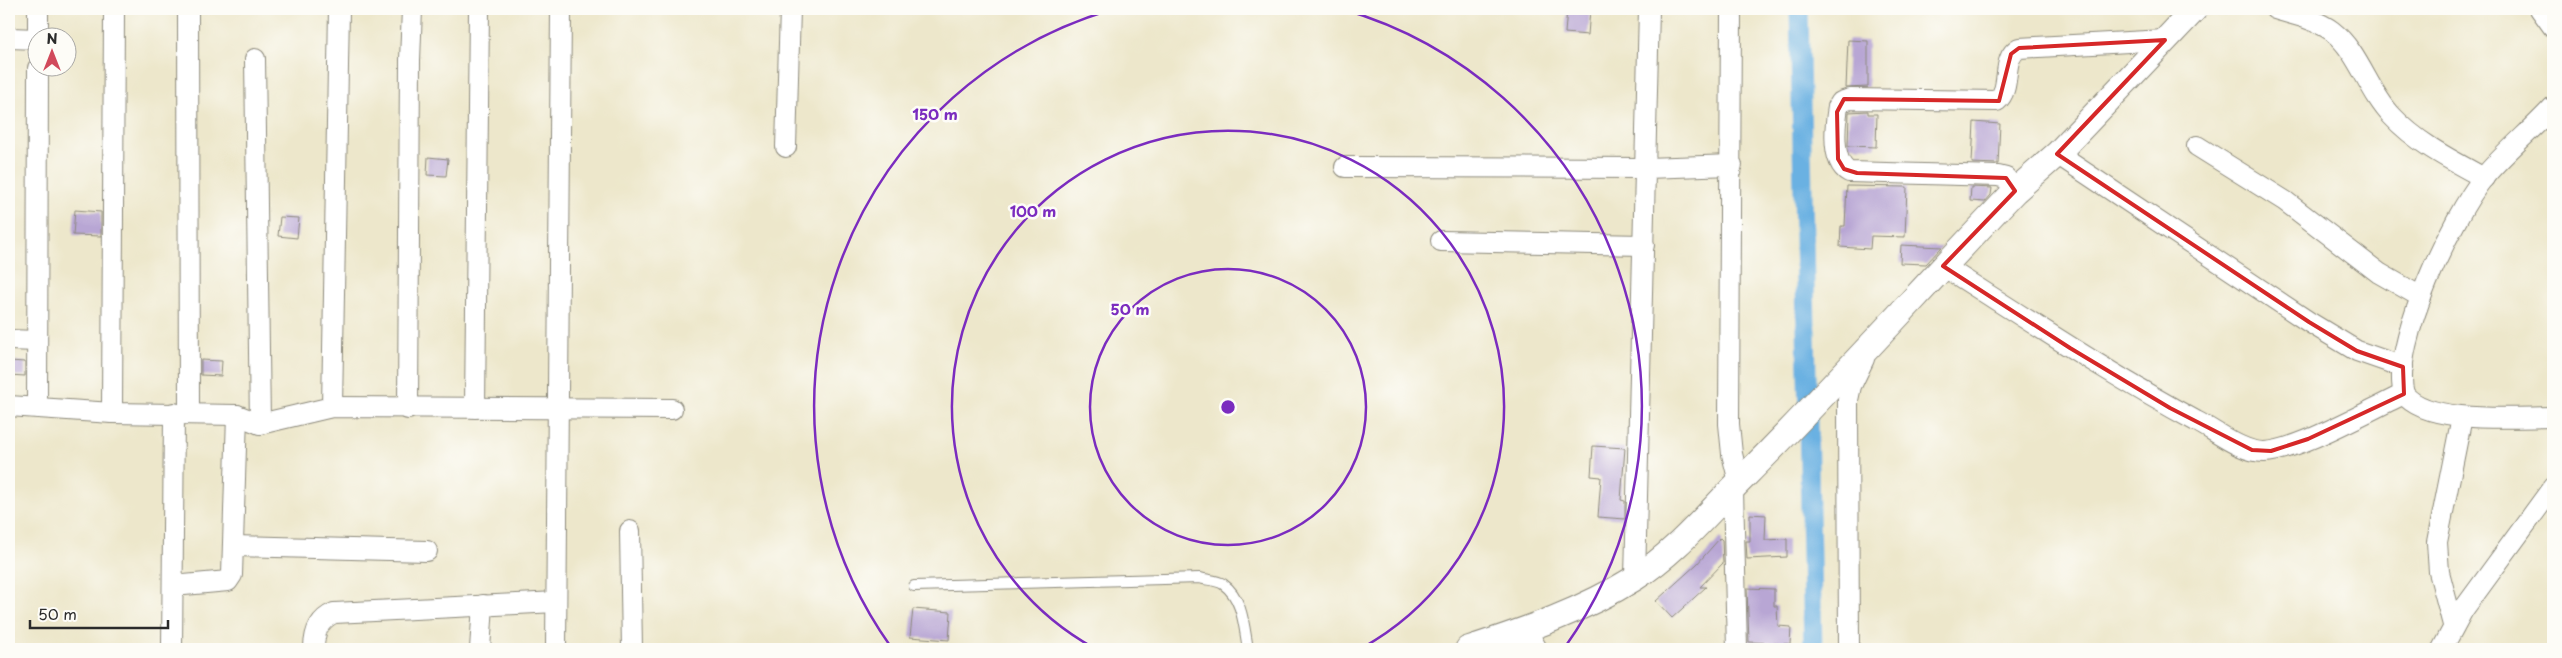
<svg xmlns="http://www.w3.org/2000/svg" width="2562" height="658" viewBox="0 0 2562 658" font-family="'Playpen Sans',sans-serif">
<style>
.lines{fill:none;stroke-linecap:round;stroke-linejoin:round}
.canal{stroke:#6bb1e2;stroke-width:19}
.building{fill:#b8a6d4}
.service-casing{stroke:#8c897b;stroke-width:12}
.minor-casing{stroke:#8c897b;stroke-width:22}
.tertiary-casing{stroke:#8c897b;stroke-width:27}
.service{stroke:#fff;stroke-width:10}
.minor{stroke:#fff;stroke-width:20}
.tertiary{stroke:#fff;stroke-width:25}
.marked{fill:none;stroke:#d62828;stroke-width:4;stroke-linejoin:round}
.ring{fill:none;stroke:#7b2cbf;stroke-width:2.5}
.centre{fill:#7b2cbf;stroke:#fdfcf7;stroke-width:2.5}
.ring-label{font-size:15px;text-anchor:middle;font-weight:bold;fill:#7b2cbf;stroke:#fdfcf7;stroke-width:5;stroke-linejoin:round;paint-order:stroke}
</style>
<rect width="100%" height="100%" fill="#fdfcf7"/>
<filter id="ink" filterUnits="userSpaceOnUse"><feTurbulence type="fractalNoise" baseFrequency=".02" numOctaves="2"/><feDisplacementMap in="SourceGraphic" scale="10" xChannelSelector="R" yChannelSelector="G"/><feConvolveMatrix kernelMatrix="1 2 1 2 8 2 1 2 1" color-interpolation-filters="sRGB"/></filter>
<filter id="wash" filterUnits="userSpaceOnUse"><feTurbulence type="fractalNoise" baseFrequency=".0096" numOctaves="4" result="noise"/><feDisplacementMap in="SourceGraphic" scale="20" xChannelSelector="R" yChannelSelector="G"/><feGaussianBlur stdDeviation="1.12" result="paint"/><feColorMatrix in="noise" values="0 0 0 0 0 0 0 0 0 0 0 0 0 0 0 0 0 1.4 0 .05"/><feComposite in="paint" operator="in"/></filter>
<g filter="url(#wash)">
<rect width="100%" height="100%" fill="#ede7cb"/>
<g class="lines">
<polyline class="canal" points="1799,9 1813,649"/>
</g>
<g id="blocks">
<g class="building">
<polygon points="1567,9 1590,9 1588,35 1565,33"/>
<polygon points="1848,40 1868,41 1868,87 1846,88"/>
<polygon points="1868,111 1868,114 1877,114 1876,147 1848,146 1849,112"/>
<polygon points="1974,122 2000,124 1998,164 1972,163"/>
<polygon points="428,157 448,159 446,176 427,175"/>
<polygon points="1847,186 1907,187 1905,237 1871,236 1870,249 1840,247 1841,226 1845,226"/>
<polygon points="1971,187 1992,188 1991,195 1985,202 1970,201"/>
<polygon points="75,210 101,212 101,236 73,235"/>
<polygon points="280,217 299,218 297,238 278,236"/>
<polygon points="1901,245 1942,247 1926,264 1900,263"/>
<polygon points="201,360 222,361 221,376 201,375"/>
<polygon points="9,361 25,362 25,376 9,375"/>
<polygon points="1593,446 1625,448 1621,500 1625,501 1625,519 1598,517 1601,477 1591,476"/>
<polygon points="1750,514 1766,515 1765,540 1787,539 1787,557 1747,559 1746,541 1750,541"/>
<polygon points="1720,538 1722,540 1723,563 1700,587 1706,587 1672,618 1656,601 1697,564"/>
<polygon points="1747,588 1774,589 1774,606 1777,606 1778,626 1791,627 1790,644 1749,642"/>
<polygon points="913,609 951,612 949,640 910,637"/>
</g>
</g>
</g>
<g filter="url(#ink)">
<use href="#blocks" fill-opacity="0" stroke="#8c897b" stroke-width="1"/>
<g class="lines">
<defs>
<path id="service" d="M914 586 1200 578C1206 580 1217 580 1223 584 1243 598 1244 627 1248 649"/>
<g id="minor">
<polyline points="188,9 189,414"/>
<polyline points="1731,9 1729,424 1732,454 1739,482"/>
<path d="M2275 9C2294 15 2316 19 2332 31 2359 52 2368 91 2392 116 2417 143 2451 160 2484 178"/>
<polyline points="2540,9 2553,27"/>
<polyline points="9,38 38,39"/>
<polyline points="38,38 38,9"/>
<polyline points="255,59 260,424"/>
<path d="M2553 107C2531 131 2505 152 2484 177 2453 216 2390 345 2404 394 2427 425 2517 417 2553 417"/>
<polyline points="2197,146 2285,201 2379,273 2421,297"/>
<polyline points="786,147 790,9"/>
<polyline points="2057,154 2309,322 2357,351 2403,367"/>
<polyline points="1345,167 1646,168 1732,165"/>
<path d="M2015 191 2006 178 1998 176 1849 172C1831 162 1835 125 1838 107L1841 102 1850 99 1997 101C2013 87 2000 59 2019 48L2165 40"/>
<polyline points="1441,241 1644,245"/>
<path d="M1943 266C2027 319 2109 374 2196 421 2216 431 2241 452 2264 452 2298 451 2371 409 2404 394"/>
<polyline points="9,340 37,341"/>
<polyline points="9,406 112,413 237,415 260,424 332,407 672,409"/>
<polyline points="37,407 38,68"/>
<polyline points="332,407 339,9"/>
<polyline points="475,408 479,9"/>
<polyline points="408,409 410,60 412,9"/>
<polyline points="112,413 114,9"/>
<polyline points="1733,490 1737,649"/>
<polyline points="630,531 632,649"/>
<polyline points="234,546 427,551"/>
<polyline points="1635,578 1649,9"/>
<polyline points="173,586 228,581 232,575 237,415"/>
<polyline points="2453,625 2439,572 2437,542 2462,417"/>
<polyline points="1526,630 1537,649"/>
<polyline points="172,649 174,413"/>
<path d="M314 649C314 633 318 620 334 613L556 602"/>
<polyline points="480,649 483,605"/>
<polyline points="556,649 561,9"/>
<polyline points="1849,649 1848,400 1851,386 1864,359"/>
<polyline points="2442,649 2463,610 2553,487"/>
</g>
<path id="tertiary" d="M1468 649C1526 630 1582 611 1635 578 1678 551 1709 511 1745 476 1838 383 1925 285 2015 191L2057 154 2195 9"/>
</defs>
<use href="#service" class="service-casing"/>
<use href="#minor" class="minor-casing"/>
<use href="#tertiary" class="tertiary-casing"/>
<use href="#service" class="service"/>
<use href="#minor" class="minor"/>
<use href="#tertiary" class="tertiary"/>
</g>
</g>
<path class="marked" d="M2165 40 2057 154 2309 322 2357 351 2403 367 2404 394 2308 439 2271 451 2252 450 2170 408 2070 348 1943 266 2015 191 2006 178 1857 173 1844 169 1838 159 1837 112 1844 99 1999 101 2011 54 2019 48Z"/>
<g class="ring">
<circle cx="1228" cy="407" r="138"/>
<path d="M1094 648A276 276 0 1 1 1362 648"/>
<path d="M891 647A414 414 0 0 1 1114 9M1342 9A414 414 0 0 1 1565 647"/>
</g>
<circle cx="1228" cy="407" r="8" class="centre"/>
<g class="ring-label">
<text x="935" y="120">150 m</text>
<text x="1033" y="217">100 m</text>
<text x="1130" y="315">50 m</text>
</g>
<rect width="2562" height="658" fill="none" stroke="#fdfcf7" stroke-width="30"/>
<g transform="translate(52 52)"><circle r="24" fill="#fdfcf7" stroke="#a9a8a5"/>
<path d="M0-4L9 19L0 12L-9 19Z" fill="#d1495b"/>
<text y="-8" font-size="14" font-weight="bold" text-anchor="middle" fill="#2b2b2b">N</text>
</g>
<path d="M30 620v8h138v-8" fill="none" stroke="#2b2b2b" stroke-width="2.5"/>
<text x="38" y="620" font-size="15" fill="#2b2b2b" stroke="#fdfcf7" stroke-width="4" paint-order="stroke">50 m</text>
</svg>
